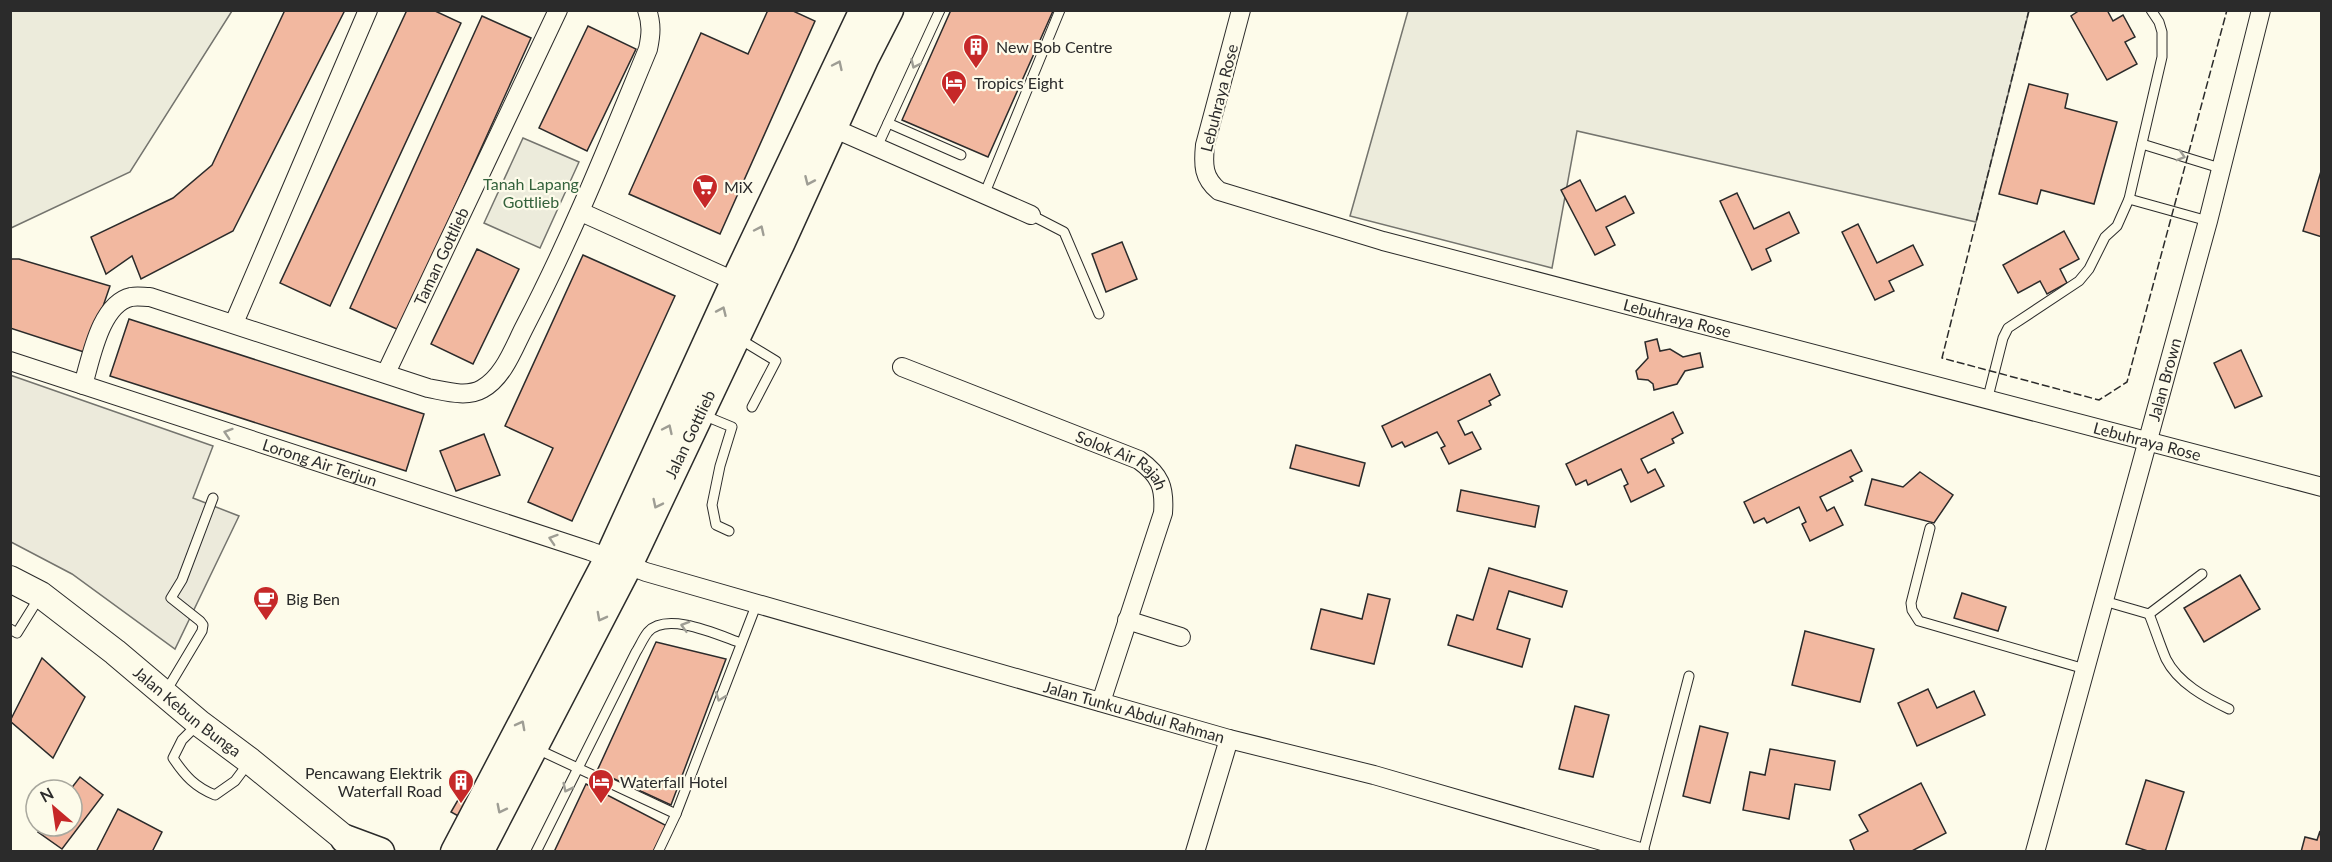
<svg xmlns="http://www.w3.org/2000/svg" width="2332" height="862" viewBox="0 0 2332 862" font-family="Lato,sans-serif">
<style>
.green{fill:#ecebdb;stroke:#74746e;stroke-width:1.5}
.parking{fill:#eceadb;stroke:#74746e;stroke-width:1.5}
.building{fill:#f2b8a0;stroke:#2b2b2b;stroke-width:1.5}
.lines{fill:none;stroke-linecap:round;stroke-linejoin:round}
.lane-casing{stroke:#2b2b2b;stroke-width:11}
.street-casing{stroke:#2b2b2b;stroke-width:20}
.secondary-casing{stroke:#2b2b2b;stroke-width:28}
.primary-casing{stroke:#2b2b2b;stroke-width:31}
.lane{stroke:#fdfbea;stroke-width:9}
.street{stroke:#fdfbea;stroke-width:18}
.secondary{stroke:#fdfbea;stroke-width:26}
.primary{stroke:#fdfbea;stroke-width:28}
.fence{stroke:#2b2b2b;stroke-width:1.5;stroke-dasharray:8 3;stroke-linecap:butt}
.oneway{stroke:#9e9d94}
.labels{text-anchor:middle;stroke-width:4.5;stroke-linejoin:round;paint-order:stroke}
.poi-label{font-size:16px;fill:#2b2b2b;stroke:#fdfbea;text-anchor:start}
.street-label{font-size:16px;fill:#2b2b2b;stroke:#fdfbea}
.park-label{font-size:16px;fill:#34623c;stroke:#fdfbea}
</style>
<rect width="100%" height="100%" fill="#fdfbea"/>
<g class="green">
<polygon points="10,11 11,10 232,11 130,172 11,228"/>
<polygon points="1408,11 2029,11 1976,222 1577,131 1552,268 1350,216"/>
<polygon points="523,138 579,162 540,248 484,223"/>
</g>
<polygon class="parking" points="10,375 213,446 193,498 239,516 175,649 72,574 11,542"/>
<g class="building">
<polygon points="285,10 345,10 233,231 141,279 132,256 106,274 91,237 173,198 212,165"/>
<polygon points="407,10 433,10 461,23 330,306 280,283"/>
<polygon points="768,10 791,10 815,21 720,234 629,194 701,33 748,54"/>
<polygon points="951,10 1053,11 988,157 902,120"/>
<polygon points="2080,10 2107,10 2113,21 2123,15 2135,37 2125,42 2137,64 2107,80 2071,16"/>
<polygon points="482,16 531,38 399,330 350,308"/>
<polygon points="588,26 636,49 587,151 539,128"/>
<polygon points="2029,84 2068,94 2065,108 2117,122 2094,204 2041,190 2037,204 1999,194"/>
<polygon points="2322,168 2322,237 2303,231"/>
<polygon points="1580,180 1596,211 1625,196 1634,213 1606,227 1615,245 1595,255 1561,190"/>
<polygon points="1737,193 1754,229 1789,212 1799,233 1766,249 1771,261 1752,270 1720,201"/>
<polygon points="1858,224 1877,263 1913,245 1923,265 1889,281 1894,291 1875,300 1842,232"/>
<polygon points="2064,231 2079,259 2060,269 2067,283 2047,294 2040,281 2018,293 2003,265"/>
<polygon points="1122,242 1137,279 1106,292 1092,254"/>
<polygon points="477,249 519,269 473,364 431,344"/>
<polygon points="583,255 675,296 572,521 528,502 553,448 505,426"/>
<polygon points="10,259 19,259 110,286 87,353 10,328"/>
<polygon points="129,319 424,414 406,471 110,376"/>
<polygon points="1657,339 1660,351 1670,349 1683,357 1700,353 1703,367 1685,371 1677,384 1654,390 1653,384 1648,380 1638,379 1636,371 1648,358 1645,342"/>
<polygon points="2241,350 2262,396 2235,408 2214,363"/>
<polygon points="1490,374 1500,395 1489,401 1491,405 1458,421 1465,435 1472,432 1481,449 1449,464 1441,448 1445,446 1437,432 1405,447 1402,442 1392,447 1382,426"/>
<polygon points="1673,412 1683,433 1672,439 1674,443 1641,459 1648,473 1655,469 1664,486 1631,502 1624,486 1628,484 1621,469 1588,485 1586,480 1576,485 1566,464"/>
<polygon points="484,434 500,475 456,491 440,451"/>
<polygon points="1296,445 1365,463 1359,486 1290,468"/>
<polygon points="1851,450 1862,471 1850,477 1853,481 1820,497 1827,511 1834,507 1843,525 1810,541 1802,524 1806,522 1799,507 1767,523 1764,518 1754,523 1744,502"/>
<polygon points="1920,472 1953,495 1934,523 1865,505 1872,479 1903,487"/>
<polygon points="1461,490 1539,506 1535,527 1457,511"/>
<polygon points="1489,568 1567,591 1562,607 1509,591 1497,629 1530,639 1522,667 1448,645 1457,615 1473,620"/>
<polygon points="2240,575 2260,609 2204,642 2184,608"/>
<polygon points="1962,593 2006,607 1998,631 1954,618"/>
<polygon points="1368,594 1390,599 1374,664 1311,649 1321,609 1362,619"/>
<polygon points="1805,631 1874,649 1860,702 1792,685"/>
<polygon points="656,642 726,659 671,805 597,771"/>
<polygon points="42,658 85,697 53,758 10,721"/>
<polygon points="1928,689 1937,708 1974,691 1985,715 1917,746 1898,703"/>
<polygon points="1575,706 1609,715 1593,777 1559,769"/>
<polygon points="1700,726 1728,733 1710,803 1683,796"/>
<polygon points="1770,749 1835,761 1830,790 1795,784 1789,819 1743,810 1750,772 1765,775"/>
<polygon points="80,777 103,795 62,849 38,832 43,826 72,826 72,790 70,790"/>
<polygon points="2146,780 2184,792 2165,852 2151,852 2126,844"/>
<polygon points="1921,783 1946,833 1910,852 1855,852 1850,840 1868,831 1859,815"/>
<polygon points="586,784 667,826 654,852 554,852"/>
<polygon points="462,793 470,797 460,817 451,812"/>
<polygon points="118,809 162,832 152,852 96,852"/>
<polygon points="2320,831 2322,852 2301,852 2305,837 2317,840"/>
</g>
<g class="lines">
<defs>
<g id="lane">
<polyline points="888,123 961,155"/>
<polyline points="2142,144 2220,168"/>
<polyline points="877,147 940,10"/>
<polyline points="984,195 1060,10"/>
<polyline points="2129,199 2208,221"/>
<polyline points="1031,215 1064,232 1099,314"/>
<polyline points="738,338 776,361 752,407"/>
<polyline points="1987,401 2003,338 2008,328 2079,281 2089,269 2105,237 2117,226 2129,199 2162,57 2162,32 2159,22 2151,10"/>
<polyline points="703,415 732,427 720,466 712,505 716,525 729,531"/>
<polyline points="1930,528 1911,603 1912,610 1919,621 2085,669"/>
<polyline points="2104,601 2149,614 2202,574"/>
<path d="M2149 614C2155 629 2160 645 2166 659 2178 683 2206 698 2229 709"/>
<polyline points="10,629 17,633 40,596"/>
<polyline points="165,693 202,631 203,625 200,621 171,598 182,580 213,498"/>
<path d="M198 724 182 740 173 758C185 776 195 787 215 795L235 781 250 761"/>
<polyline points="537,749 676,814"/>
<path d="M536 852 636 652C640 646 643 638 648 632 667 611 718 635 741 643"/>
<polyline points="658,852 676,814 757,603"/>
<polyline points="1643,852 1689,676"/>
</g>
<g id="street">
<path id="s1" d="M1241 10 1205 145C1203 165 1203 178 1219 191L1383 241 2322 487"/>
<polyline points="833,128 1031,215"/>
<polyline points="581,212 743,285"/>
<polyline points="234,323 368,10"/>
<path id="s2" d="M10 361 590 551 646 572 1229 739 1374 775 1640 852"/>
<path id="s3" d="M902 367 1139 460C1160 475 1165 487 1163 513L1101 702"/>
<path id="s4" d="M386 373 558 10"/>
<path d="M83 385C91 359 100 304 131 297 137 296 144 297 150 297L428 388C445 391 466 398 482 389 504 377 514 347 525 326 572 236 609 143 648 49 651 35 652 24 647 10"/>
<polyline points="1127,620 1181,637"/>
<polyline points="1195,852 1229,739"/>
<path id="s5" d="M2035 852 2208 221 2261 10"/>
</g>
<g id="secondary">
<path id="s6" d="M10 579 41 595 115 652 199 723 250 761 360 851"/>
</g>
<g id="primary">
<polyline points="345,839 380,852"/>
<polyline points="455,852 609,558 735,282 864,10"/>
<path id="s7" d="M479 852 628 565 780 244 864 59 889 10"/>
</g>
</defs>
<use href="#lane" class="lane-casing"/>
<use href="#street" class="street-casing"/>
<use href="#secondary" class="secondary-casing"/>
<use href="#primary" class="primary-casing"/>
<use href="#lane" class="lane"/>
<use href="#street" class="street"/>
<use href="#secondary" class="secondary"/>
<use href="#primary" class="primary"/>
<polyline class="fence" points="2029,10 1942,358 2099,400 2127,382 2227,10"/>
</g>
<defs><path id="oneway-chevron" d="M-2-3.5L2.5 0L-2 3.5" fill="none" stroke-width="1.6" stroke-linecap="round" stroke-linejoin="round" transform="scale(1.5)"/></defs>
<g class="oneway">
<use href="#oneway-chevron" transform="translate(915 64) rotate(115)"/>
<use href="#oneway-chevron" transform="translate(838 65) rotate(-65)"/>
<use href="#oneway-chevron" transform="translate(2181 156) rotate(17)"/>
<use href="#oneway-chevron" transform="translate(809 181) rotate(114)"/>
<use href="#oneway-chevron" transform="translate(760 230) rotate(-65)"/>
<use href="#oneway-chevron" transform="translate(722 311) rotate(-66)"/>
<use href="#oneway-chevron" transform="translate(668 429) rotate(-65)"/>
<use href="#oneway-chevron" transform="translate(228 433) rotate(-162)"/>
<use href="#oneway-chevron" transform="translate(657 504) rotate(116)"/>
<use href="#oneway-chevron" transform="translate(553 539) rotate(-162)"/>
<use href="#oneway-chevron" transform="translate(601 617) rotate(118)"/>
<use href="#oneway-chevron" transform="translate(685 626) rotate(-164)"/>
<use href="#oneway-chevron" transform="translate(720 697) rotate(111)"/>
<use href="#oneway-chevron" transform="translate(521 725) rotate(-62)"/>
<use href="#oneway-chevron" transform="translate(567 788) rotate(116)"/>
<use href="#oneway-chevron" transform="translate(501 809) rotate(117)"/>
</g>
<defs>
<symbol id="building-pin" viewBox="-11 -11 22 30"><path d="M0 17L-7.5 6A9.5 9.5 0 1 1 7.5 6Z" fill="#c62828" stroke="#fdfbea"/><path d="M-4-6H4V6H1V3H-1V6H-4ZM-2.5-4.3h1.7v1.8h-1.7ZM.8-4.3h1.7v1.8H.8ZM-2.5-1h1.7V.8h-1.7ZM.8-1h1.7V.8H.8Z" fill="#fff"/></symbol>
<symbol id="hotel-pin" viewBox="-11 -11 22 30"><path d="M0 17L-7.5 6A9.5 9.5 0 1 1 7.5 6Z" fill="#c62828" stroke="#fdfbea"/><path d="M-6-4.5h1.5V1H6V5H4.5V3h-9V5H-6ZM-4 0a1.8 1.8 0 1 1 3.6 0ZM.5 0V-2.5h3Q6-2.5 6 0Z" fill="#fff"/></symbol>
<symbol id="supermarket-pin" viewBox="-11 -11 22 30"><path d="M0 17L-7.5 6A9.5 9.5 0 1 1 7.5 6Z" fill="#c62828" stroke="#fdfbea"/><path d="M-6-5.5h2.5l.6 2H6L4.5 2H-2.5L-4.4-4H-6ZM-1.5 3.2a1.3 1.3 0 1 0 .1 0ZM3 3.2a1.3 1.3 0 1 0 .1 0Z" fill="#fff"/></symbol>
<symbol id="cafe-pin" viewBox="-11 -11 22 30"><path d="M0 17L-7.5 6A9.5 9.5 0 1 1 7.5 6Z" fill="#c62828" stroke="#fdfbea"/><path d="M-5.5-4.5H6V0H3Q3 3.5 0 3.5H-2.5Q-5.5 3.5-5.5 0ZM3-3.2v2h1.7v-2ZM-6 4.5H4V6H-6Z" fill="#fff"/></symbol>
</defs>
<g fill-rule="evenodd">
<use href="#building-pin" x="961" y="32" width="30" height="40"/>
<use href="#hotel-pin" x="939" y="68" width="30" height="40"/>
<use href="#supermarket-pin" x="690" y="172" width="30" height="40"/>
<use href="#cafe-pin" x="251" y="584" width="30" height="40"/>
<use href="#building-pin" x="446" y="767" width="30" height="40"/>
<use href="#hotel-pin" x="586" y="767" width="30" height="40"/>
</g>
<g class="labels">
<g class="poi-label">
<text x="996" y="53">New Bob Centre</text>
<text x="974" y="89">Tropics Eight</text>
<text x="724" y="193">MiX</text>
<text x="286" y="605">Big Ben</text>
<text x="442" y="779" text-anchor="end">Pencawang Elektrik<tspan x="442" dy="18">Waterfall Road</tspan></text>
<text x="620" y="788">Waterfall Hotel</text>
</g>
<g class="street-label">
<text transform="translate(1219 98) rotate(-76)" y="6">Lebuhraya Rose</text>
<text dy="6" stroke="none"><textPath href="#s4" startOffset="129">Taman Gottlieb</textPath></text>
<text dy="6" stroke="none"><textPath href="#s1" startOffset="666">Lebuhraya Rose</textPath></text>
<text dy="6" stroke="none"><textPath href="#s5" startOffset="490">Jalan Brown</textPath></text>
<text dy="6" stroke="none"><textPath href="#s7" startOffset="468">Jalan Gottlieb</textPath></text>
<text dy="6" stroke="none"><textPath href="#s1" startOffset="1152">Lebuhraya Rose</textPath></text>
<text dy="6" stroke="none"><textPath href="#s2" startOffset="326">Lorong Air Terjun</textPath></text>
<text dy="6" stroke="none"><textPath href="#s3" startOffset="240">Solok Air Rajah</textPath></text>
<text dy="6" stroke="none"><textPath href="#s6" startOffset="222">Jalan Kebun Bunga</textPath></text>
<text dy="6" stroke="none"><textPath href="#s2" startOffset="1178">Jalan Tunku Abdul Rahman</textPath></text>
</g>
<g class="park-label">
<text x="531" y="190">Tanah Lapang<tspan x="531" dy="18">Gottlieb</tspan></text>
</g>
</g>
<rect width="2332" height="862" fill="none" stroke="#2b2b2b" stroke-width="24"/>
<g transform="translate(54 808) rotate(331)"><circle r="28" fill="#fdfbea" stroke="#a9a89e" stroke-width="1.5"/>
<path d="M0-4.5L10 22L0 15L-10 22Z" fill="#c62828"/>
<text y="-9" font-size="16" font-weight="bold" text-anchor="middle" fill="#2b2b2b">N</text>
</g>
</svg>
